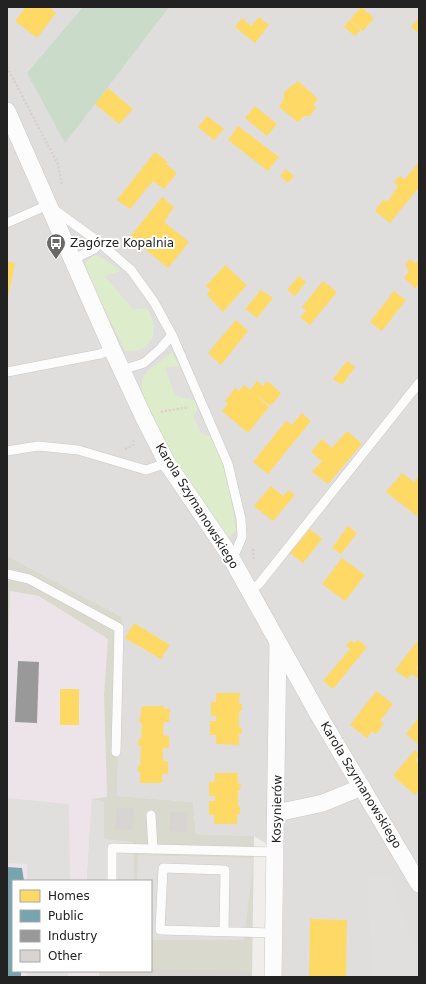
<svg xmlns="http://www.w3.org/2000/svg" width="426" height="984" viewBox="0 0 426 984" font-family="'DejaVu Sans',sans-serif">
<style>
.residential{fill:#dfdedc}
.industrial{fill:#ede4e9}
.construction{fill:#d9d9cd}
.grass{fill:#ddeccb}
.cemetery{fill:#cadbca}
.parking{fill:#e0dfde}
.homes{fill:#ffd966}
.public{fill:#76a5af}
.industry{fill:#999}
.building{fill:#d7d4d2}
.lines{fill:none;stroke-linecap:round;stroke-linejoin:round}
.service-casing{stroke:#c9c8c7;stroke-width:10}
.minor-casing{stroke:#c9c8c7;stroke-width:18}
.path{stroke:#dccecd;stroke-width:2.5;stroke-dasharray:2 2;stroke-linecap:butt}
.service{stroke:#fdfcfc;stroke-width:9}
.minor{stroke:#fdfcfc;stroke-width:17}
.labels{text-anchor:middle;stroke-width:4;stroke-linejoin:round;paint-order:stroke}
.poi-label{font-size:12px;fill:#222;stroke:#fff;text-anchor:start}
.street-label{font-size:12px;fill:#222;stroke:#fff}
</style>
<rect width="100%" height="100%" fill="#f0eeeb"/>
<polygon class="residential" points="7,7 419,7 419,977 282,977 284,855 254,836 196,834 193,802 117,796 122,617 7,556"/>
<polygon class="industrial" points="10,591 39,596 109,639 104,695 107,797 92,800 88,881 13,881 13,971 99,971 99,977 7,977 7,680"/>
<polygon class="construction" points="7,556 122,617 117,796 193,802 196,834 254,836 252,977 99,977 99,971 151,971 151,881 88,881 87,879 92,799 107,797 104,695 108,639 39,596 10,591 7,680"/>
<g class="grass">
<path d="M96 255 103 258 121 271 105 276 133 309 147 308C160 328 154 355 125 351L85 269C86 260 88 258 96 255Z"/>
<path d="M172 352 179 366 165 368 176 396 194 400 198 410 194 416 201 433 210 436 221 458 230 493 236 530 231 536H224C207 510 137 408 142 382 144 369 163 361 172 352Z"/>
</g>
<polygon class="cemetery" points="83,7 169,7 65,143 27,73"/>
<g class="parking">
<polygon points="121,271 143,298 147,308 133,309 105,276"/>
<polygon points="179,366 194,400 176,396 165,368"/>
<polygon points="198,410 210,436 201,433 193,416"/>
<polygon points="7,798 69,804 70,881 27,881 27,864 7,863"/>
<polygon points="92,799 104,801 104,839 134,842 134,881 88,881 87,879"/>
<polygon points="138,855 254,858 244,940 151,940 151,881 137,881"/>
<polygon points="388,876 419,956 419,977 373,977 367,879"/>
<rect x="27" y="971" width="41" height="6"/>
</g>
<g class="homes">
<polygon points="26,7 49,7 56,13 37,38 15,21"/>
<polygon points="361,7 374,18 363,31 350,20"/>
<polygon points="259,17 269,25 255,43 235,27 242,18 251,26"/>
<polygon points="419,17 419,34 411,27"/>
<polygon points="349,20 361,30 355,36 344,27"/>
<polygon points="298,81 318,99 313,105 316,108 310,116 304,116 298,122 279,107 284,98 284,92"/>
<polygon points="108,88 133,109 119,124 95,104"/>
<polygon points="255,106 277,124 267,136 245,118"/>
<polygon points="207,116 224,129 214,140 198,127"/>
<polygon points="238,126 279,157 268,171 228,140"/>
<polygon points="155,152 168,162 166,164 177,173 164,189 153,181 130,209 117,200"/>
<polygon points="419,162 419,187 390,223 375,211 383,200 388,201 398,186 394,182 399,176 405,179"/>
<polygon points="286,169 294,176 288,183 280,176"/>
<polygon points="162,197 174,207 164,222 189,242 168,268 130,237"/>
<polygon points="410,259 416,263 419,259 419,285 415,288 404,278 409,271 405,265"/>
<polygon points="7,261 15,263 8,298 7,298"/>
<polygon points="225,265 247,285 223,312 207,295 210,290 206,286"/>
<polygon points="299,276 306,282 295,296 287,290"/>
<polygon points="323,281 337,292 310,325 300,317 306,311 302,307"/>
<polygon points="261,290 273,298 257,318 245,309"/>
<polygon points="394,291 406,300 382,331 370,322"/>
<polygon points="236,320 248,331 221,365 208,353"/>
<polygon points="347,361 355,367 342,385 333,379"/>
<polygon points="257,381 263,386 267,381 281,393 271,406 256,395 269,407 248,433 222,411 228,404 225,401 235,388 239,391 244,385 250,390"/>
<polygon points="302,413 311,421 268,474 253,462 286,421 292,425"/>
<polygon points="347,431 362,444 328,484 312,472 322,461 311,452 322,439 332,448"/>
<polygon points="402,473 414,482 419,476 419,514 417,516 386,492"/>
<polygon points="271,486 283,496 289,490 295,495 273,521 254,506"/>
<polygon points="348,526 357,533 341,554 332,548"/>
<polygon points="310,529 322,539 303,563 290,553"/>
<polygon points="342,558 365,575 345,601 322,584"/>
<polygon points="134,623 170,645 161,659 125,638"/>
<polygon points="419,639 419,665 416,668 419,670 419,679 411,674 407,679 395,670"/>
<polygon points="351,640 354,643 358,640 367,647 333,689 323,681 350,649 346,646"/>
<rect x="60" y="689" width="19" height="36"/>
<polygon points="376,691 393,704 380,721 384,724 376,734 372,731 367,738 350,725"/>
<polygon points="216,693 240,693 239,704 242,704 242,711 239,711 239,727 241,727 242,734 239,734 239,745 216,744 216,735 210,735 210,721 216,721 216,716 211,716 211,702 216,702"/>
<polygon points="142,706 164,706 164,709 170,709 169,722 164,722 163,735 169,736 169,748 163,748 163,761 168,761 168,774 162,774 162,783 140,783 140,772 138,772 138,765 140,766 141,746 138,746 139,739 141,739 142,723 139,723"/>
<polygon points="419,717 419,745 406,734"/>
<polygon points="415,750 419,754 416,761 419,764 419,790 415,795 393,776"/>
<polygon points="215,773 238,773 238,784 241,783 240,791 238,791 238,806 240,806 240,814 237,814 237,824 214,824 214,815 209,815 209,801 215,801 215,796 209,796 209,782 215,782"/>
<polygon points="310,919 347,920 346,977 309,977"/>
</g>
<polygon class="public" points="7,867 22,868 24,881 13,881 13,971 21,971 21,977 7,977"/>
<polygon class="industry" points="18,661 39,662 37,723 15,722"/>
<g class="building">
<polygon points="117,807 134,809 132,830 115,829"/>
<polygon points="171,812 188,813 186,832 169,831"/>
<polygon points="151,969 251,971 251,977 104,977 104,971 151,971"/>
</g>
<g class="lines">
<defs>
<g id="service">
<polyline points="7,223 48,205 100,243 131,270 154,302 172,335 228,464 241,519 242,537 236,551 229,554"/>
<polyline points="72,260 94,249 100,243"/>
<polyline points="122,370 144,363 161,348 172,335"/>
<polyline points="7,372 100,354 112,349"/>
<polyline points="7,451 38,446 78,450 146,470 167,463"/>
<polyline points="7,574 29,579 119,628 116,752"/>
<polyline points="250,591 259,584 419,383"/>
<polyline points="151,815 153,849"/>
<polyline points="112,881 112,848 276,852"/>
<polyline points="224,931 225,870 163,868 160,930 274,933"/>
</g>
<g id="minor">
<polyline points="7,111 112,349 144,418 167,463 229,554 321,719 419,884"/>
<polyline points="277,813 323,803 362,787"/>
<polyline points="273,977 278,643"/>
</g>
</defs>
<use href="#service" class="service-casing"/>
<use href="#minor" class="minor-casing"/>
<g class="path">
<polyline points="7,67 58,164 62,186"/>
<polyline points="161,412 189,407"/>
<polyline points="125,449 133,445 134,439"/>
<polyline points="253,549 254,560"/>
</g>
<use href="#service" class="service"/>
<use href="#minor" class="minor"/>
</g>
<defs>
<symbol id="bus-pin" viewBox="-11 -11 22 30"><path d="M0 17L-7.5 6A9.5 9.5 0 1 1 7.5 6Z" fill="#6a6968" stroke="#fff"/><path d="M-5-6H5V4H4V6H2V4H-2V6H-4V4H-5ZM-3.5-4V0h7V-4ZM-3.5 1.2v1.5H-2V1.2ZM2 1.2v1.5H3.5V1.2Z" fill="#fff"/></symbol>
</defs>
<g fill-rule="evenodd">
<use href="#bus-pin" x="45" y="232" width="22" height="30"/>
</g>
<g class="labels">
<g class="poi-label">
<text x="70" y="247">Zagórze Kopalnia</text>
</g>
<g class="street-label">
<text transform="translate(197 506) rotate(58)" y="4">Karola Szymanowskiego</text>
<text transform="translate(361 785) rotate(59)" y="4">Karola Szymanowskiego</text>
<text transform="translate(277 809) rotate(-89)" y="4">Kosynierów</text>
</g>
</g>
<rect width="426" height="984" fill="none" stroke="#222222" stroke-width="16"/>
<rect x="12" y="880" width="140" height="92" fill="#ffffff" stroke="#a7a7a7"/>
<rect x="20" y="890" width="20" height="12" fill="#ffd966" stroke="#a7a7a7"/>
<text x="48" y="900" font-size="12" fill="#222222">Homes</text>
<rect x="20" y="910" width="20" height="12" fill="#76a5af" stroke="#a7a7a7"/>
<text x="48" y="920" font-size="12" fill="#222222">Public</text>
<rect x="20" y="930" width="20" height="12" fill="#999999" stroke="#a7a7a7"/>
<text x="48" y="940" font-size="12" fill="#222222">Industry</text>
<rect x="20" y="950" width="20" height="12" fill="#d7d4d2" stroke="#a7a7a7"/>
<text x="48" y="960" font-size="12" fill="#222222">Other</text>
</svg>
